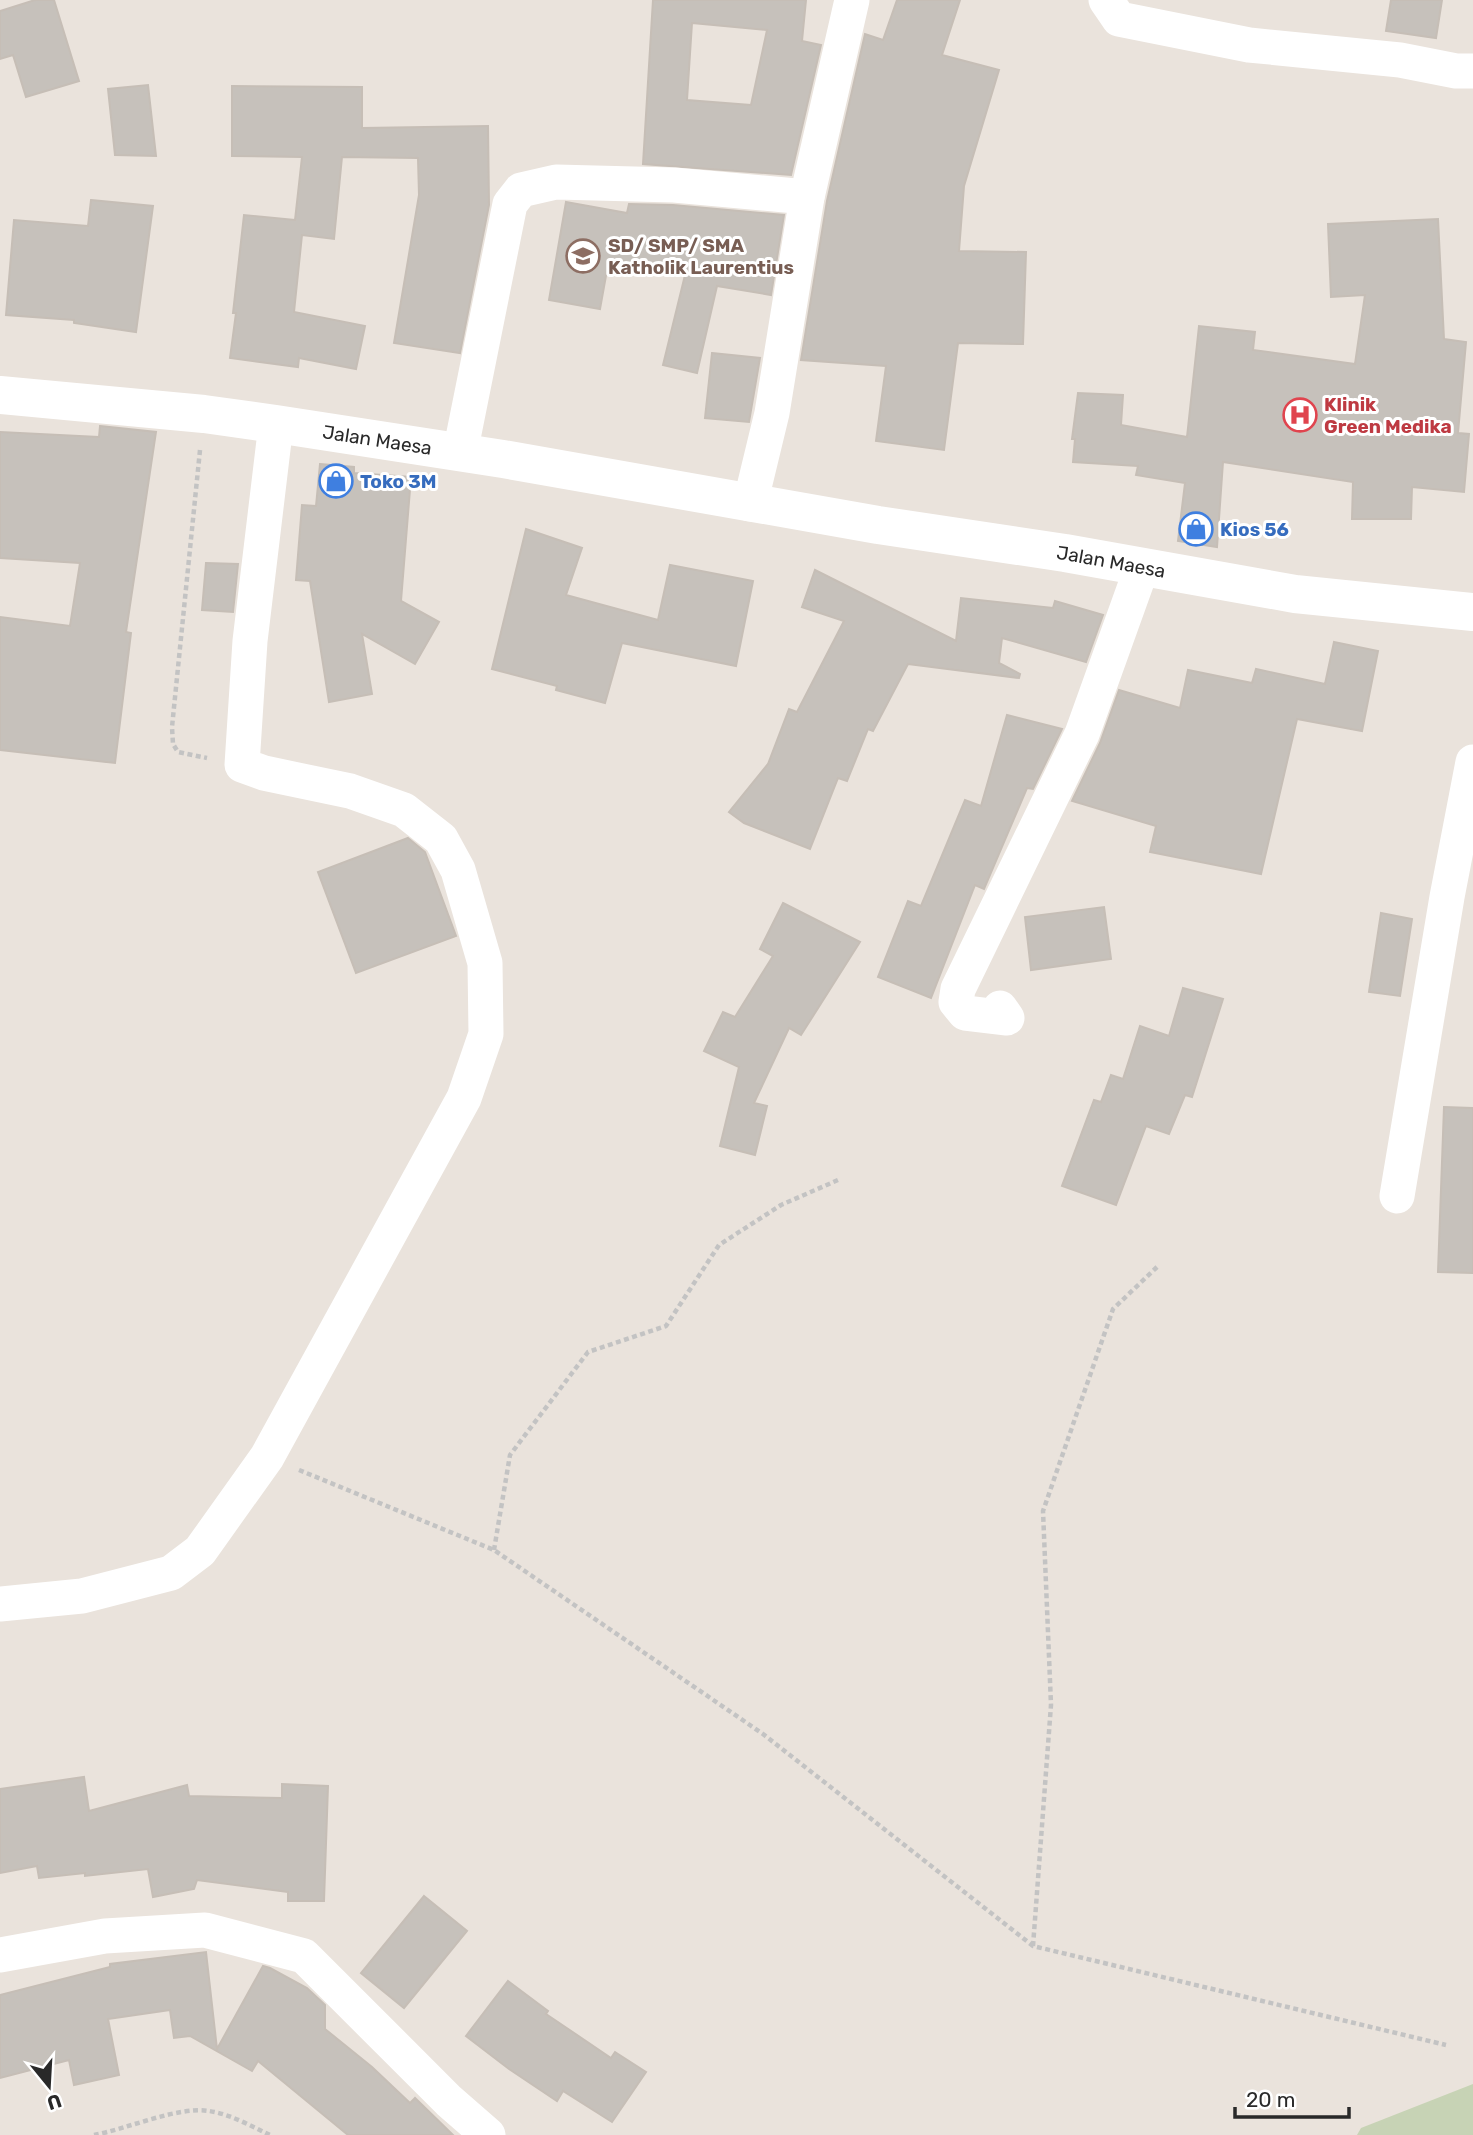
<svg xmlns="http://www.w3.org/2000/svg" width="1473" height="2135" viewBox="0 0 1473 2135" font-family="Rubik,sans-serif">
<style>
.cemetery{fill:#c7d3b5}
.building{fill:#c6c1bb;stroke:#c6beb6;stroke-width:2;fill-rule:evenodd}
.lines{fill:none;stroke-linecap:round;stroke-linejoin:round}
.path{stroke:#c3c3c3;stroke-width:4.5;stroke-dasharray:5 3.5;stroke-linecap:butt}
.minor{stroke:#fff;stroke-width:35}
.tertiary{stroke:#fff;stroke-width:38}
.labels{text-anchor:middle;stroke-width:6;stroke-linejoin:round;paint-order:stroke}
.education-label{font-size:19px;font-weight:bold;fill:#785e54;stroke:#fff;text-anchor:start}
.health-label{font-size:19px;font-weight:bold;fill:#be3a42;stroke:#fff;text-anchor:start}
.street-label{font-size:19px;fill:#292929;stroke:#fff}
.shop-label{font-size:19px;font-weight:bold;fill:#366cbe;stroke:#fff;text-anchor:start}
</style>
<rect width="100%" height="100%" fill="#eae3dc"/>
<polygon class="cemetery" points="1473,2084 1473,2135 1357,2135 1361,2128"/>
<g class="building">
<polygon points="35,0 54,0 79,81 26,97 13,55 0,59 0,11"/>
<path d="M653 0H806L802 41 821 45 791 175 643 164ZM692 23 767 30 751 105 687 100Z"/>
<polygon points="897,0 960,0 942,55 999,70 964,186 959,251 1026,252 1023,344 958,343 944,450 876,441 886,366 801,360 827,201 865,34 883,40"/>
<polygon points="1391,0 1442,0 1436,38 1386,31"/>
<polygon points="148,85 156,156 115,155 108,89"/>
<polygon points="232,86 362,87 362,128 488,126 489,205 460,353 394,343 419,195 418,158 342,157 334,239 302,235 294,312 365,326 356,369 299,358 298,367 230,358 236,313 233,313 244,215 295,220 302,157 232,156"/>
<polygon points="91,200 153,206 136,332 74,323 74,320 6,315 14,220 88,226"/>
<polygon points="566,202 627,213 629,204 673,205 784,215 771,295 717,286 697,373 663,365 686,271 609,259 600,309 549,300"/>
<polygon points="1438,219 1444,339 1466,342 1458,433 1469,434 1464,492 1412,487 1411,519 1352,519 1353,482 1223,462 1217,547 1178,541 1185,483 1136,475 1138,466 1073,462 1075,439 1072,439 1078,393 1123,395 1121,425 1187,437 1199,326 1255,332 1253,350 1355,364 1365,295 1331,297 1328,224"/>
<polygon points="712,353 760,358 749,422 705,418"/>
<polygon points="100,426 156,432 126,632 131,633 115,763 0,750 0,617 70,626 80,563 0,558 0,432 99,437"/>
<polygon points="320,464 354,467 354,473 411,477 401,601 439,622 415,664 362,634 372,694 329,702 310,581 296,580 302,505 316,506"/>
<polygon points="526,529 582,548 566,595 658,620 670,565 753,581 736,666 622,643 605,703 556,690 557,686 492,669"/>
<polygon points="206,563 238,564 233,612 202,610"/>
<polygon points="815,570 956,641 961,598 1053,608 1055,601 1103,615 1086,662 1002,638 999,663 1020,674 1019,678 908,664 873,731 868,729 847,781 838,778 810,849 744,823 729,812 768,764 789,709 797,712 844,621 802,607"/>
<polygon points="1334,642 1378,651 1362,731 1297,719 1261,874 1150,852 1156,826 1072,801 1100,743 1119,690 1180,708 1188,670 1252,683 1256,669 1325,684"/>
<polygon points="1007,715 1062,729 1033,789 1027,788 984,889 975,885 931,998 878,977 908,901 921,906 965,800 981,806"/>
<polygon points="408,838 425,852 456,936 356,973 318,872"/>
<polygon points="783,903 860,942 801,1035 789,1028 754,1103 767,1106 755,1155 720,1146 739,1067 704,1051 723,1012 735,1017 773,956 760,949"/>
<polygon points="1104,907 1111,959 1031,970 1025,917"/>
<polygon points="1381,913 1412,919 1400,996 1369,992"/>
<polygon points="1183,988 1223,999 1192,1097 1185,1095 1169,1134 1146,1126 1116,1205 1062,1186 1094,1100 1101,1102 1111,1075 1123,1079 1140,1026 1169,1036"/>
<polygon points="1444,1107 1473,1108 1473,1273 1438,1272"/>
<polygon points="84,1777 89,1811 187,1785 189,1796 282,1798 282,1784 328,1786 324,1901 288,1901 288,1892 197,1880 194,1889 153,1897 148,1869 85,1876 85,1873 39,1878 37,1866 0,1873 0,1789"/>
<polygon points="424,1896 467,1931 404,2008 361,1973"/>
<polygon points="206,1952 217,2049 263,1966 270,1968 307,1988 325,2005 325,2029 372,2067 410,2103 415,2098 453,2135 348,2135 258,2061 252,2071 190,2036 174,2038 170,2010 108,2019 119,2075 74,2085 69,2060 0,2078 0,1995 110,1967 110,1964"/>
<polygon points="508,1981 548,2011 546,2014 611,2058 615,2052 646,2072 612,2122 563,2091 557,2101 509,2069 466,2036"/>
</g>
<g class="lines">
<g class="path">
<polyline points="200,450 172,727 173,744 178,752 207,758"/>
<polyline points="299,1470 494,1550 763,1734 1033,1946 1446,2045"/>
<polyline points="494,1550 510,1455 588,1352 666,1326 719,1245 781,1205 838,1180"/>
<polyline points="1033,1946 1051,1705 1043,1511 1113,1309 1157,1267"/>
<path d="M94 2135C127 2129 178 2106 209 2111 230 2114 251 2126 270 2135"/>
</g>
<g class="minor">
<polyline points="1106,0 1119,19 1249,45 1400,60 1456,71 1473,71"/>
<polyline points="460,453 510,204 521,190 556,182 674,185 807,197"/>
<polyline points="750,504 772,413 807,197 852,0"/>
<polyline points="1000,1008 1007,1018 965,1013 956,1002 958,989 1082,734 1142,567"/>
<polyline points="1397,1196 1447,897 1473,762"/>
<polyline points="0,1604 82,1596 171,1573 200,1551 267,1457 464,1098 486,1034 485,963 458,870 441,839 404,810 350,791 264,773 242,765 250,641 276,424"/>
<polyline points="0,1955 105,1936 205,1930 304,1956 449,2101 488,2135"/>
</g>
<path class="tertiary" id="s1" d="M0 395 204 414 276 424 503 459 878 525 1065 553 1295 594 1473 612"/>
</g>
<defs>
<symbol id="school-ring" viewBox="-11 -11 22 22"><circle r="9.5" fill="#fff" stroke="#8d6e63" stroke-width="1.5"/><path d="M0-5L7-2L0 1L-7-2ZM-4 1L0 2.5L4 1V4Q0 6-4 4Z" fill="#8d6e63"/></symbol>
<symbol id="hospital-ring" viewBox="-11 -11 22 22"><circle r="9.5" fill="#fff" stroke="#e0444e" stroke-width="1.5"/><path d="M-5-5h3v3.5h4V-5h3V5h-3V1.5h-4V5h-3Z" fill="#e0444e"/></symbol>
<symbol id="shop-ring" viewBox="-11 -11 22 22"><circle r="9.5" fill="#fff" stroke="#3f7fe0" stroke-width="1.5"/><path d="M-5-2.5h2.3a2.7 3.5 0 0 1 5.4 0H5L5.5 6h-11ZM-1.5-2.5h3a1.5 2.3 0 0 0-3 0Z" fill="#3f7fe0"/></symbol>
</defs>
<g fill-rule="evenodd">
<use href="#school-ring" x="564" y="237" width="38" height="38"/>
<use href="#hospital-ring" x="1281" y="396" width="38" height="38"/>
<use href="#shop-ring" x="317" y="462" width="38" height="38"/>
<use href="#shop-ring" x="1177" y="510" width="38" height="38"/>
</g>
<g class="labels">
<g class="education-label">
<text x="608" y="252">SD/ SMP/ SMA<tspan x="608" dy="22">Katholik Laurentius</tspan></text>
</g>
<g class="health-label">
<text x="1324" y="411">Klinik<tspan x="1324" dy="22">Green Medika</tspan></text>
</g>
<g class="street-label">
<text dy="7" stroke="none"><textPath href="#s1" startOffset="380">Jalan Maesa</textPath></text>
<text dy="7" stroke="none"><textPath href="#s1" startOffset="1124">Jalan Maesa</textPath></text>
</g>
<g class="shop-label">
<text x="360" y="488">Toko 3M</text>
<text x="1220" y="536">Kios 56</text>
</g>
</g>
<g transform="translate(49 2086) rotate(162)" stroke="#ffffff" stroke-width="5" paint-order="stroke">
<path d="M0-5L12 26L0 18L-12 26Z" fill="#292929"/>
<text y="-10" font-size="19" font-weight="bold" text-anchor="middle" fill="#292929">U</text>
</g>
<path d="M1235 2107v10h114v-10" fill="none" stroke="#292929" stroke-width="3.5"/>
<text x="1246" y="2107" font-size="21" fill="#292929" stroke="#ffffff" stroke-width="5" paint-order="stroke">20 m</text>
</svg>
